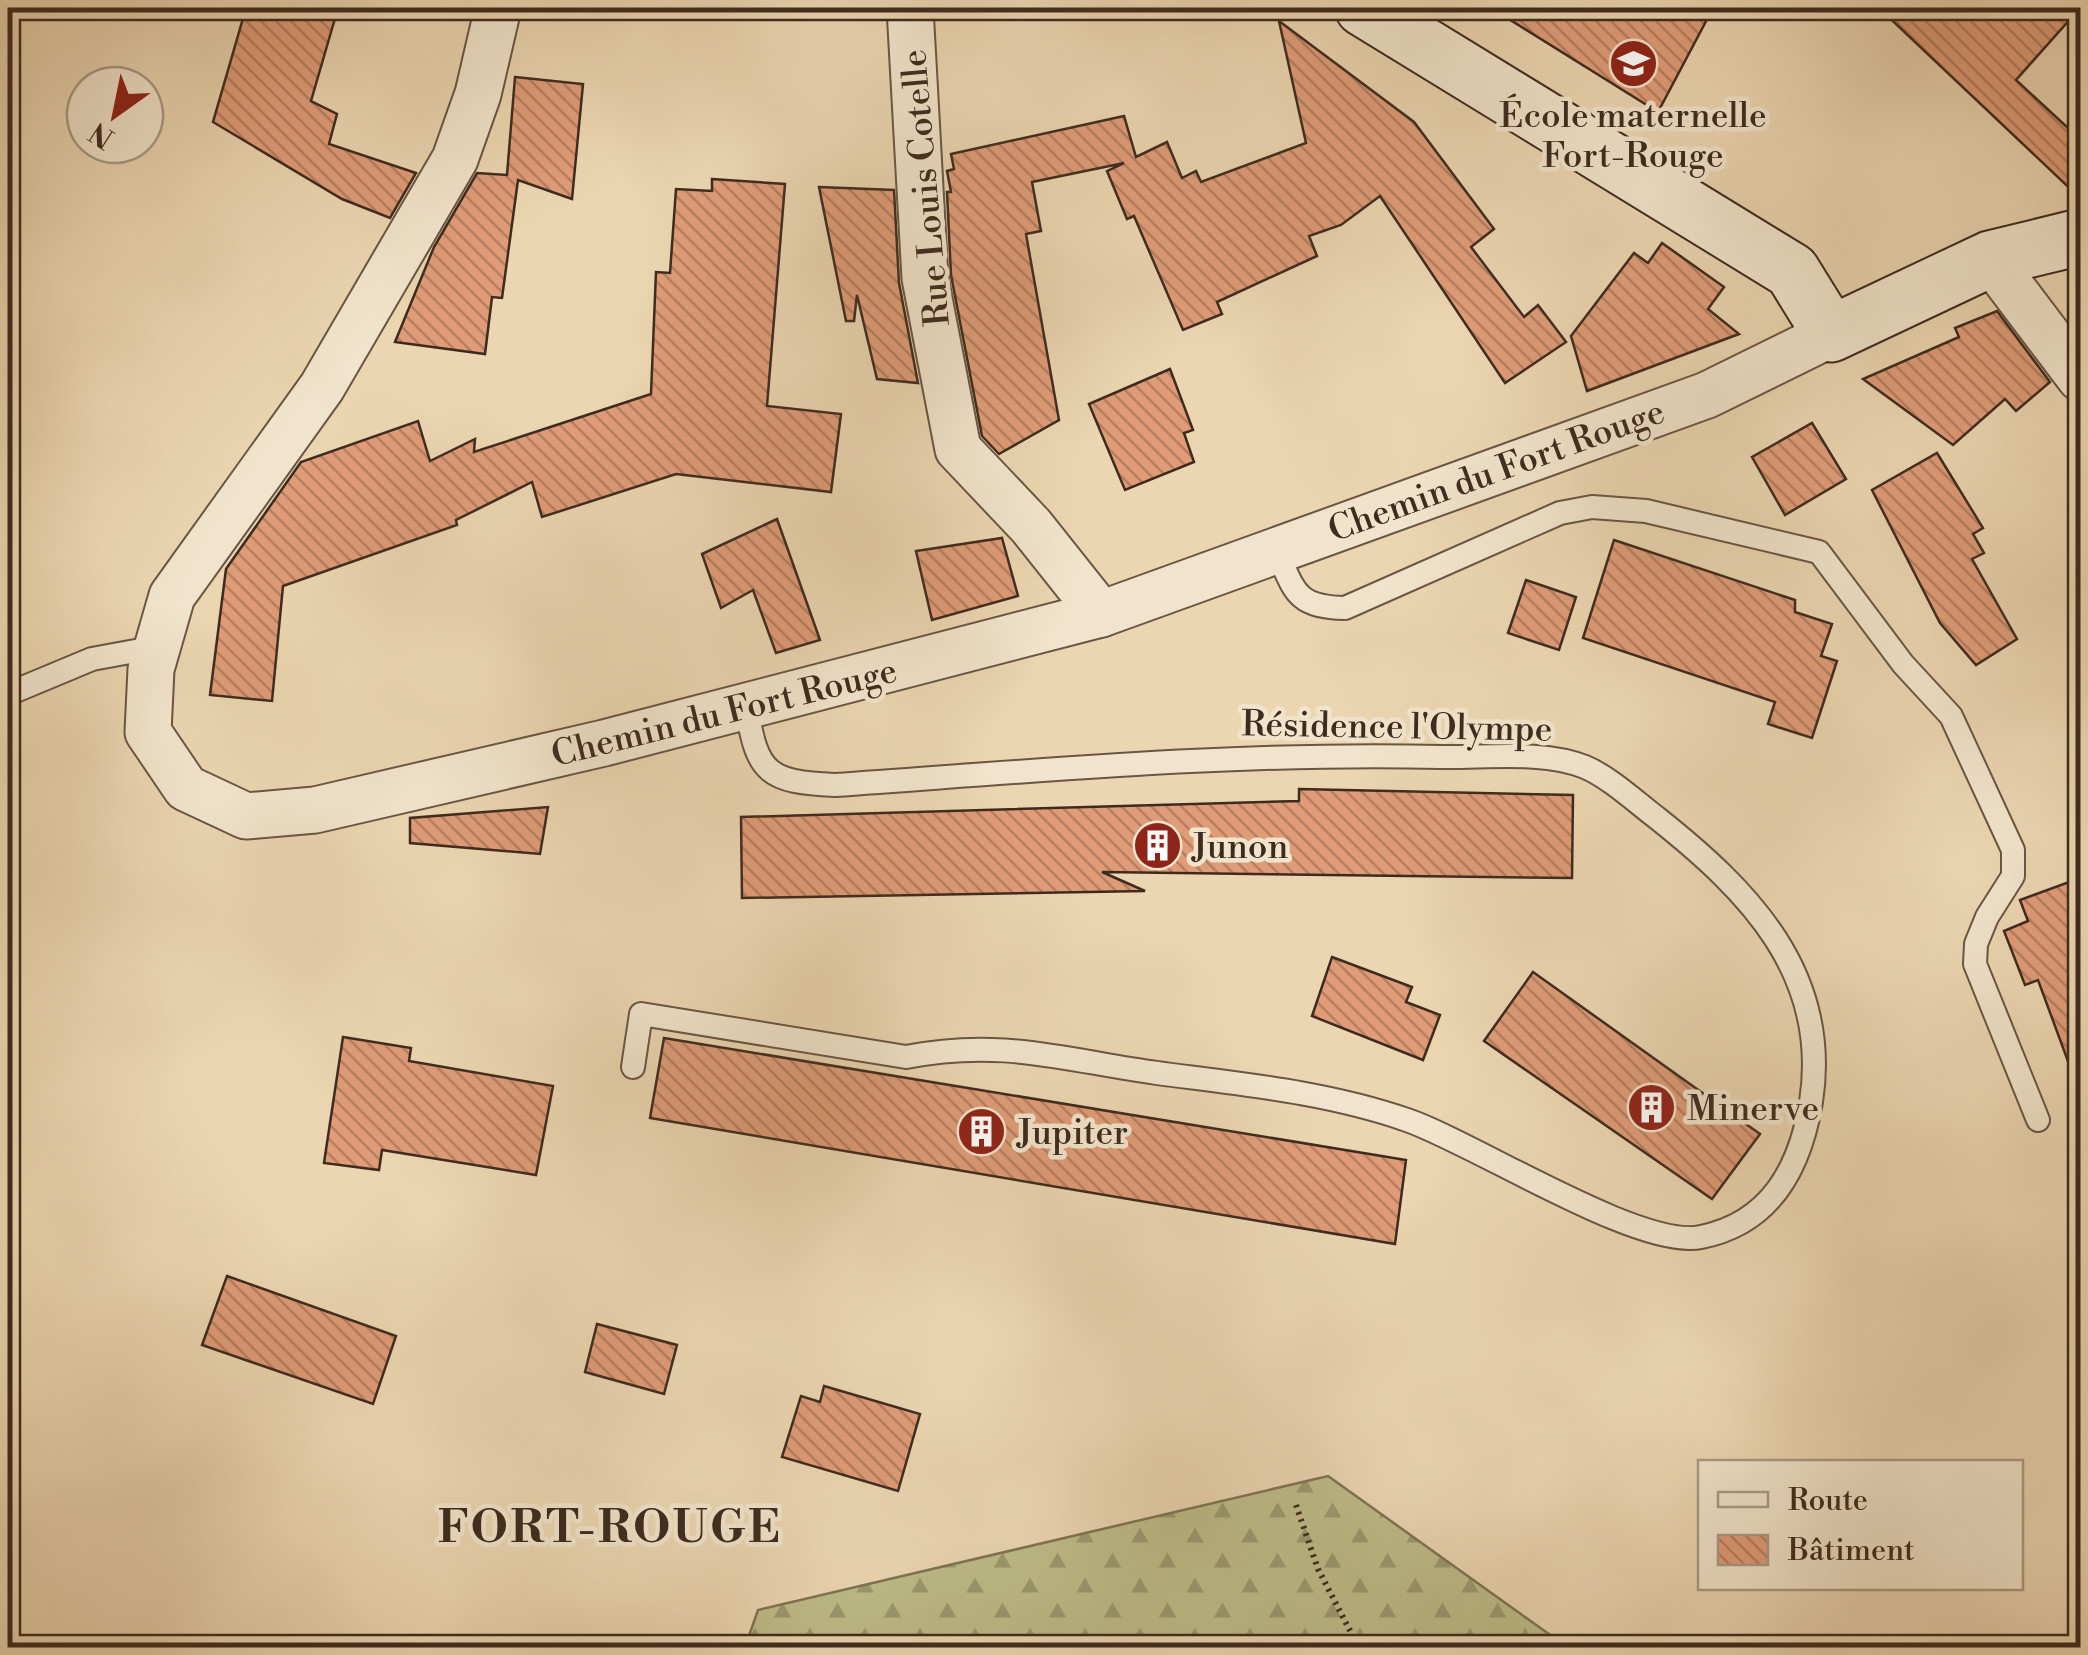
<svg xmlns="http://www.w3.org/2000/svg" width="2088" height="1655" viewBox="0 0 2088 1655" font-family="'Libre Bodoni',serif">
<style>
.forest{fill:url(#forest-firs);stroke:#7e7454;stroke-width:2.5}
.building{fill:url(#building-back-hatch);stroke:#3e2b1f;stroke-width:2.5}
.lines{fill:none;stroke-linecap:round;stroke-linejoin:round}
.lane-casing{stroke:#695644;stroke-width:26}
.street-casing{stroke:#695644;stroke-width:49}
.secondary-casing{stroke:#3e2b1f;stroke-width:59}
.path{stroke:#3e2b1f;stroke-width:6;stroke-dasharray:2.5 5;stroke-linecap:butt}
.lane{stroke:#f2e4cc;stroke-width:22}
.street{stroke:#f2e4cc;stroke-width:45}
.secondary{stroke:#f2e4cc;stroke-width:55}
.labels{text-anchor:middle;stroke-width:9;stroke-linejoin:round;paint-order:stroke}
.poi-label{font-size:35px;fill:#3e2b1f;stroke:#f2e4cc;text-anchor:start}
.street-label{font-size:35px;fill:#3e2b1f;stroke:#f2e4cc}
.district-label{font-size:45px;font-weight:bold;letter-spacing:2.5px;fill:#3e2b1f;stroke:#f2e4cc}
</style>
<defs>
<pattern id="forest-firs" width="22" height="20" patternUnits="userSpaceOnUse" patternTransform="scale(2.5)"><rect width="22" height="20" fill="#bdbc88"/><path d="M5 1l3.5 6h-7zM16 11l3.5 6h-7z" fill="#9b996f"/></pattern>
<pattern id="building-back-hatch" width="6" height="6" patternUnits="userSpaceOnUse" patternTransform="scale(2.5)"><rect width="6" height="6" fill="#df9c77"/><path d="M-1 5l2 2M0 0l6 6M5-1l2 2" fill="none" stroke="#b67f61"/></pattern>
</defs>
<rect width="100%" height="100%" fill="#ebd6b1"/>
<filter id="stains"><feTurbulence type="fractalNoise" baseFrequency=".002" numOctaves="4"/><feColorMatrix values="0 0 0 0 .2 0 0 0 0 .09 0 0 0 0 .02 0 0 0 .5 -.17"/></filter>
<radialGradient id="worn" r=".72"><stop offset=".6" stop-color="#630" stop-opacity="0"/><stop offset="1" stop-color="#630" stop-opacity=".3"/></radialGradient>
<polygon class="forest" points="1328,1476 1567,1647 745,1647 758,1610"/>
<g class="building">
<polygon points="246,8 338,8 311,101 337,114 329,144 416,173 390,218 342,199 213,122"/>
<polygon points="1491,8 1713,8 1658,112"/>
<polygon points="1879,8 2080,8 2016,80 2080,139 2080,198"/>
<polygon points="1279,21 1414,122 1494,229 1471,247 1524,317 1538,305 1566,342 1505,383 1380,196 1341,225 1309,236 1317,256 1217,302 1222,314 1183,330 1134,216 1127,219 1107,171 1124,163 1032,182 1041,231 1026,234 1059,420 999,454 982,436 951,275 947,192 951,192 947,171 954,169 951,154 1124,116 1136,157 1167,142 1182,178 1196,171 1201,182 1306,143"/>
<polygon points="515,77 583,84 572,199 518,180 502,298 492,297 485,354 395,342 434,247 477,173 507,175"/>
<polygon points="712,179 785,184 767,406 841,414 831,492 676,474 542,517 532,482 456,520 457,525 283,586 272,701 210,695 226,569 301,462 418,421 430,461 475,439 474,452 651,394 656,272 670,273 676,189 712,191"/>
<polygon points="819,187 894,190 899,283 918,383 877,379 857,295 854,321 846,321"/>
<polygon points="1662,243 1724,287 1708,309 1739,334 1587,391 1571,336 1634,253 1648,263"/>
<polygon points="1997,311 2050,382 2016,411 2005,399 1953,445 1863,379 1959,337 1955,328"/>
<polygon points="1170,369 1193,430 1184,433 1194,462 1125,490 1089,404"/>
<polygon points="1812,423 1846,479 1785,515 1752,457"/>
<polygon points="1937,453 1983,528 1973,534 1984,553 1972,559 2017,639 1976,665 1940,623 1872,490"/>
<polygon points="777,519 820,640 776,653 753,590 721,608 702,554"/>
<polygon points="1002,538 1018,596 932,620 916,551"/>
<polygon points="1614,540 1795,600 1795,612 1832,624 1821,656 1837,661 1812,738 1768,724 1775,702 1583,638"/>
<polygon points="1526,580 1576,597 1559,650 1508,633"/>
<polygon points="1299,789 1573,795 1572,878 1102,872 1145,891 742,898 741,817 1299,801"/>
<polygon points="548,807 540,854 410,843 410,818"/>
<polygon points="2080,878 2080,1082 2076,1083 2038,980 2025,985 2004,931 2028,921 2020,900"/>
<polygon points="1332,957 1412,987 1406,1002 1440,1015 1423,1060 1312,1016"/>
<polygon points="1533,972 1760,1134 1712,1199 1484,1041"/>
<polygon points="343,1037 411,1048 409,1061 553,1086 536,1175 382,1150 379,1170 324,1163"/>
<polygon points="664,1038 1406,1160 1395,1244 650,1118"/>
<polygon points="227,1276 396,1336 373,1404 202,1345"/>
<polygon points="597,1324 677,1345 664,1394 585,1372"/>
<polygon points="824,1386 920,1414 898,1491 782,1457 801,1396 820,1402"/>
</g>
<g class="lines">
<defs>
<g id="lane">
<path d="M1276 550C1295 591 1295 607 1345 608L1560 513 1592 507 1646 511 1819 552 1903 664 1951 716 2013 850V876L1987 917 1976 944 1975 964 2038 1120"/>
<polyline points="8,694 92,659 157,647"/>
<path d="M633 1067 641 1014 906 1057C1001 1038 1064 1060 1157 1073 1240 1084 1327 1092 1407 1120 1474 1143 1640 1250 1701 1237 1771 1223 1800 1168 1811 1102 1831 974 1749 891 1657 818 1636 802 1609 777 1585 767 1544 750 1485 758 1441 757 1239 752 1037 771 835 785 769 782 757 774 747 709"/>
</g>
<g id="street">
<polyline points="498,8 478,94 455,159 322,387 172,596 151,669 148,732 186,788 246,816 315,810 604,743 1101,614 1707,395 1831,334"/>
<polyline points="910,8 925,278 958,449 1031,526 1101,614"/>
<polyline points="1990,259 2080,378"/>
</g>
<polyline id="secondary" points="1363,8 1792,271 1831,334 1990,259 2080,237"/>
</defs>
<use href="#lane" class="lane-casing"/>
<use href="#street" class="street-casing"/>
<use href="#secondary" class="secondary-casing"/>
<polyline class="path" points="1296,1505 1318,1569 1359,1648"/>
<use href="#lane" class="lane"/>
<use href="#street" class="street"/>
<use href="#secondary" class="secondary"/>
</g>
<defs>
<symbol id="school-disc" viewBox="-11 -11 22 22"><circle r="9.5" fill="#8f2418" stroke="#f2e4cc"/><path d="M0-5L7-2L0 1L-7-2ZM-4 1L0 2.5L4 1V4Q0 6-4 4Z" fill="#fff"/></symbol>
<symbol id="building-disc" viewBox="-11 -11 22 22"><circle r="9.5" fill="#8f2418" stroke="#f2e4cc"/><path d="M-4-6H4V6H1V3H-1V6H-4ZM-2.5-4.3h1.7v1.8h-1.7ZM.8-4.3h1.7v1.8H.8ZM-2.5-1h1.7V.8h-1.7ZM.8-1h1.7V.8H.8Z" fill="#fff"/></symbol>
</defs>
<g fill-rule="evenodd">
<use href="#school-disc" x="1606" y="36" width="55" height="55"/>
<use href="#building-disc" x="1130" y="818" width="55" height="55"/>
<use href="#building-disc" x="1624" y="1080" width="55" height="55"/>
<use href="#building-disc" x="954" y="1104" width="55" height="55"/>
</g>
<g class="labels">
<g class="poi-label">
<text x="1633" y="127" text-anchor="middle">École maternelle<tspan x="1633" dy="40">Fort-Rouge</tspan></text>
<text x="1192" y="858">Junon</text>
<text x="1687" y="1120">Minerve</text>
<text x="1017" y="1144">Jupiter</text>
</g>
<g class="street-label">
<text transform="translate(925 188) rotate(-95)" y="12">Rue Louis Cotelle</text>
<text transform="translate(1496 470) rotate(-20)" y="12">Chemin du Fort Rouge</text>
<text transform="translate(724 712) rotate(-14)" y="12">Chemin du Fort Rouge</text>
<text transform="translate(1397 726) rotate(1)" y="12">Résidence l'Olympe</text>
</g>
<g class="district-label">
<text x="610" y="1542">FORT-ROUGE</text>
</g>
</g>
<rect width="2088" height="1655" fill="none" stroke="#ebd6b1" stroke-width="40"/>
<rect x="10" y="10" width="2068" height="1635" fill="none" stroke="#3e2b1f" stroke-width="5"/>
<rect x="20" y="20" width="2048" height="1615" fill="none" stroke="#3e2b1f" stroke-width="2.5"/>
<rect x="1698" y="1460" width="325" height="130" fill="#f2e4cc" stroke="#aa9a87" stroke-width="2.5"/>
<rect x="1718" y="1492" width="50" height="15" fill="#f2e4cc" stroke="#aa9a87" stroke-width="2.5"/>
<text x="1788" y="1510" font-size="30" fill="#3e2b1f">Route</text>
<rect x="1718" y="1535" width="50" height="30" fill="url(#building-back-hatch)" stroke="#aa9a87" stroke-width="2.5"/>
<text x="1788" y="1560" font-size="30" fill="#3e2b1f">Bâtiment</text>
<g transform="translate(115 115) rotate(213)"><circle r="48" fill="#f2e4cc" stroke="#aa9a87" stroke-width="2.5"/>
<path d="M0-8L18 38L0 25L-18 38Z" fill="#8f2418"/>
<text y="-15" font-size="28" font-weight="bold" text-anchor="middle" fill="#3e2b1f">N</text>
</g>
<rect width="100%" height="100%" filter="url(#stains)"/>
<rect width="100%" height="100%" fill="url(#worn)"/>
</svg>
